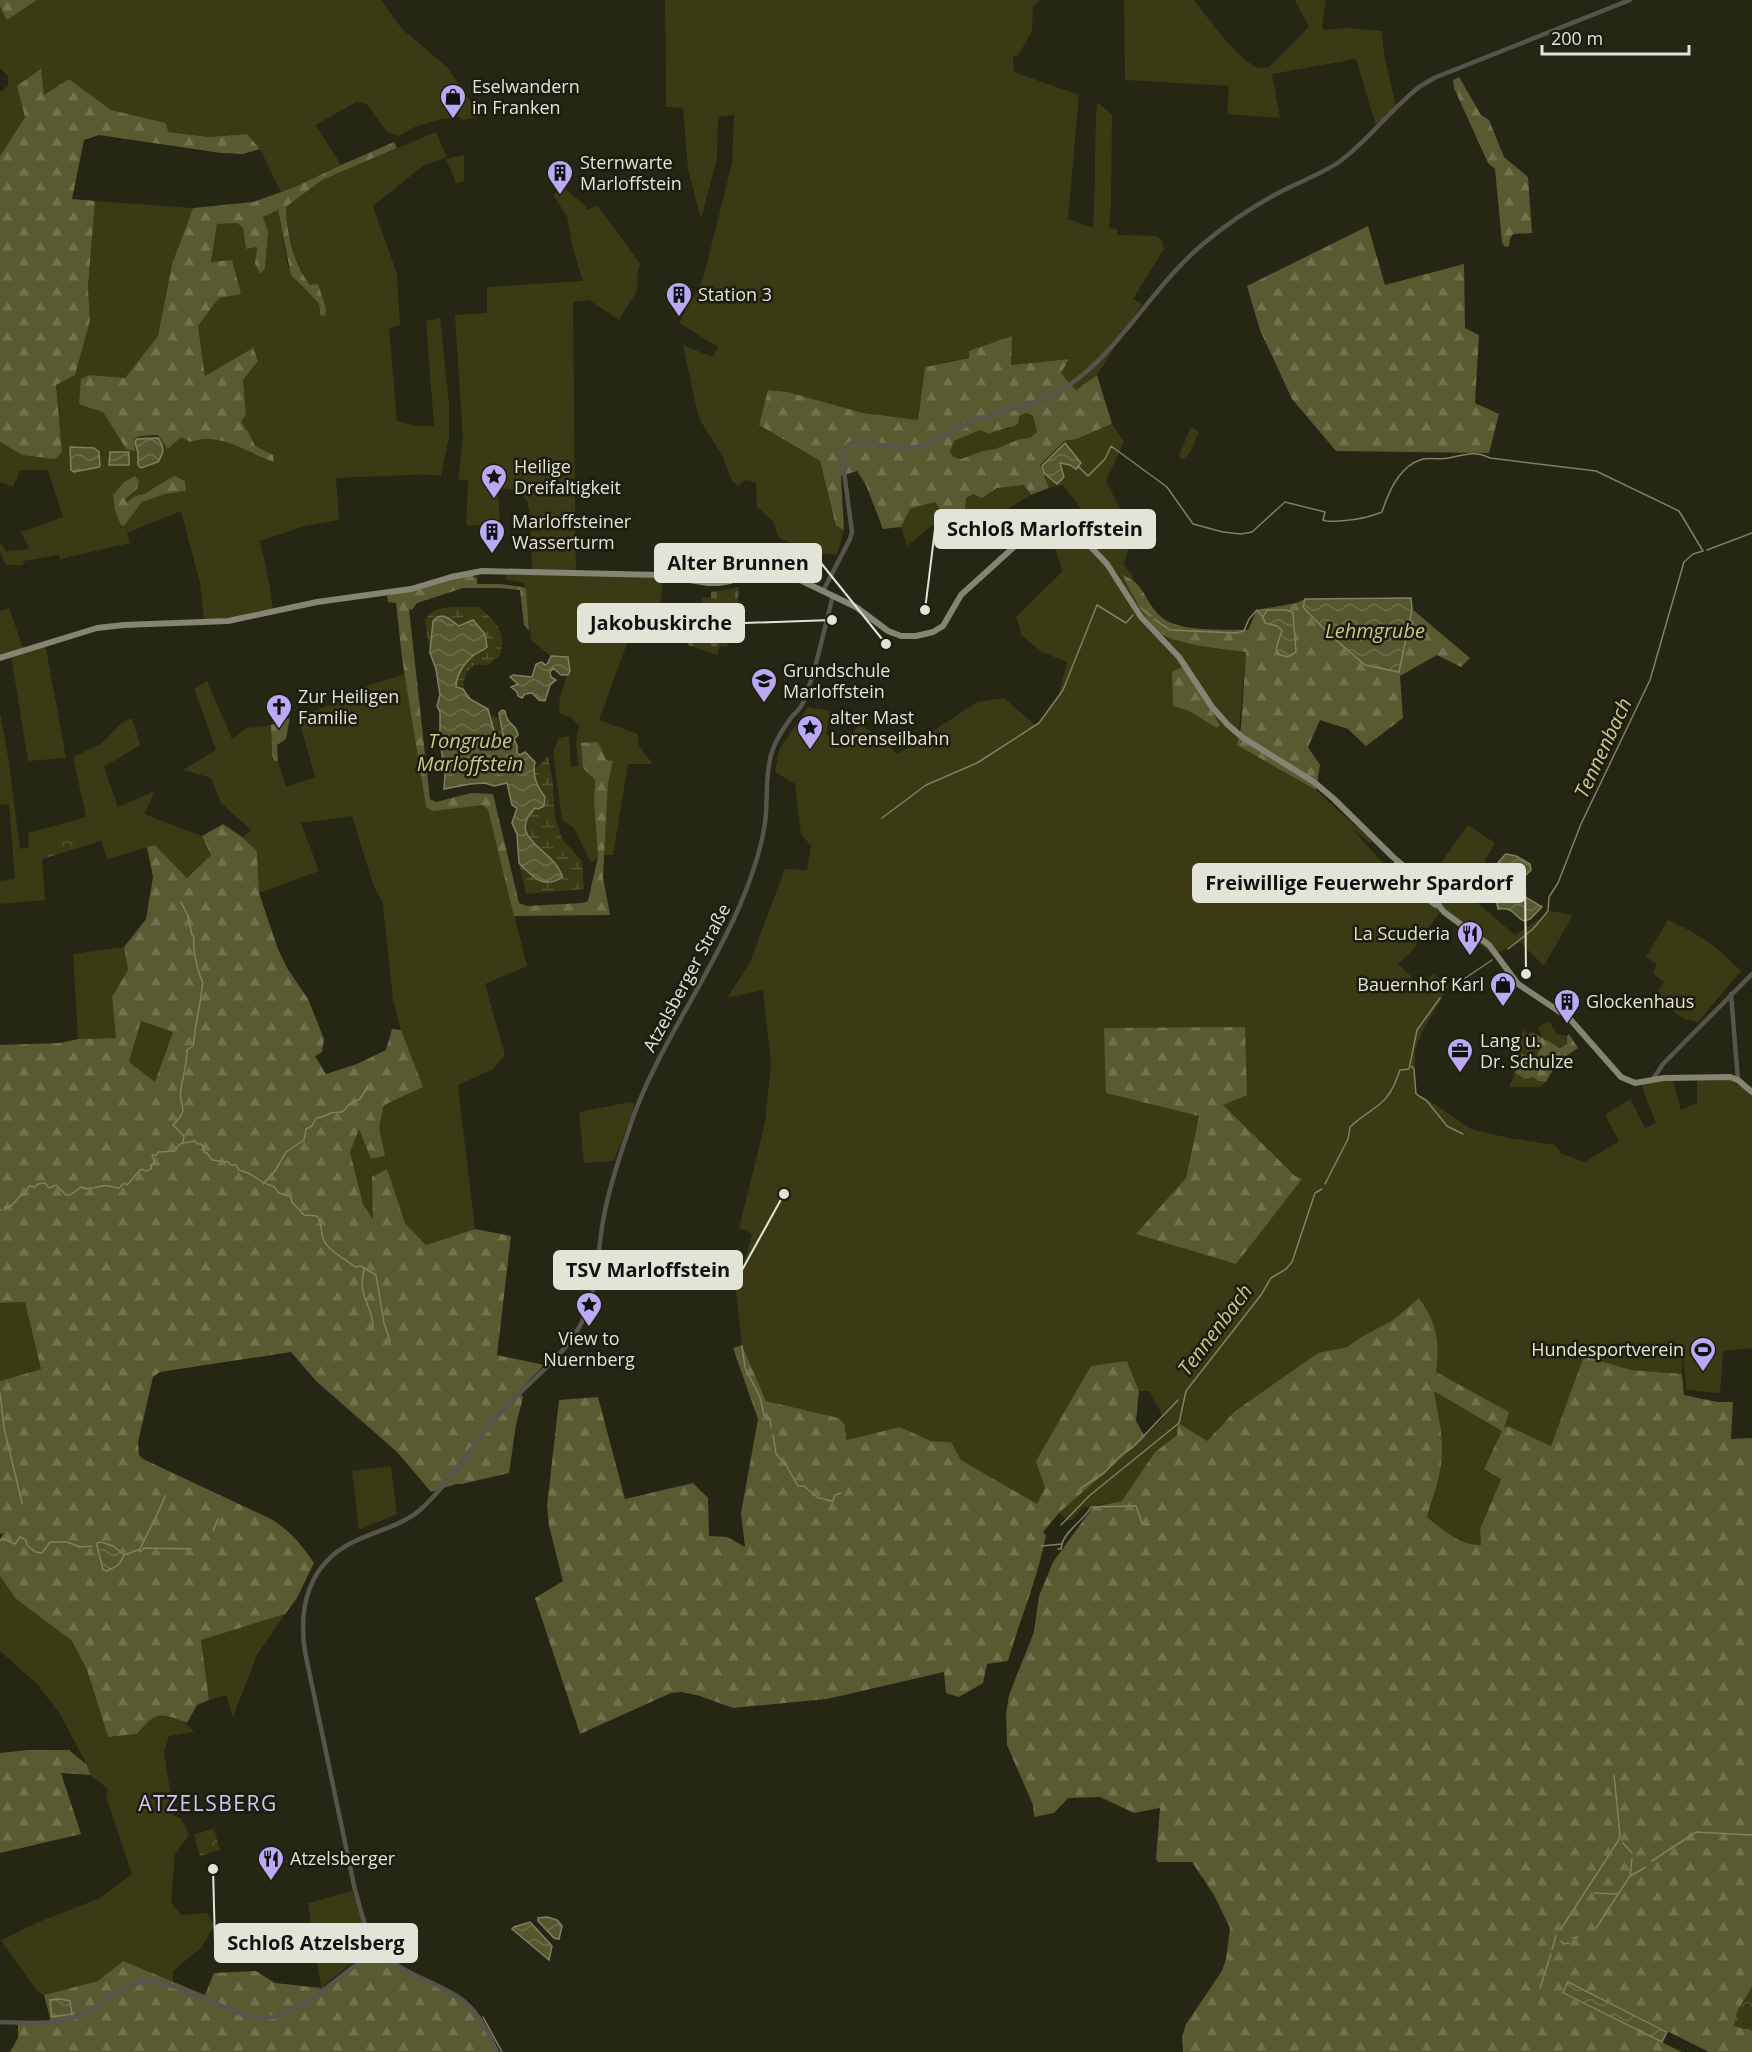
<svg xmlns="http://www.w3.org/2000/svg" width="1752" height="2052" viewBox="0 0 1752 2052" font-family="'Open Sans',sans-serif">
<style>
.green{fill:#3a3a15;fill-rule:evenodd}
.forest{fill:url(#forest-firs);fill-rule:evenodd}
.wetland{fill:url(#wetland-marsh)}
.cemetery{fill:url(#cemetery-stones)}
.park{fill:url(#park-crowns)}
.water{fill:url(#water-waves);stroke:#808161;stroke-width:1.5}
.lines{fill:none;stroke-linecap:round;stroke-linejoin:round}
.stream{stroke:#808161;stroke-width:1.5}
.minor{stroke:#55554c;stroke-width:4.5}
.major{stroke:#848573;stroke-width:6}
.labels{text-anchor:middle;stroke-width:5;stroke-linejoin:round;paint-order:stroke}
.poi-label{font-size:18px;fill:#e3e4d8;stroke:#1c1d0a;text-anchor:start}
.street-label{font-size:18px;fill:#e3e4d8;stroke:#1c1d0a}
.water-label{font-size:20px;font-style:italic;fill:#c8cb86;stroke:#1c1d0a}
.quarter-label{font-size:21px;letter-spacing:1.5px;fill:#d0c5ff;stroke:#1c1d0a}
.leader{fill:none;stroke:#e3e4d8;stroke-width:2}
.callout-dot{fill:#e3e4d8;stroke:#1c1d0a;stroke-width:2}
.callout{fill:#e3e4d8;stroke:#e3e4d8;stroke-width:2}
.callout-label{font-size:20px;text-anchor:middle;font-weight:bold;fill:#111}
</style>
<defs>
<pattern id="forest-firs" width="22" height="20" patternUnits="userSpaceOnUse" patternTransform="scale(1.5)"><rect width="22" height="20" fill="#595a31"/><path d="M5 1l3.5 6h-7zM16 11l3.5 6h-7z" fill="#71724e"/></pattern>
<pattern id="wetland-marsh" width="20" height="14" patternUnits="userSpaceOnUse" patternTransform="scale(1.5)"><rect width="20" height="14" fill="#3a3a15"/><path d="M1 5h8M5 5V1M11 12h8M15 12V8" fill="none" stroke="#565636"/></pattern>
<pattern id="cemetery-stones" width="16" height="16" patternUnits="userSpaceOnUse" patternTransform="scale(1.5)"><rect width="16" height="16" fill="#3a3a15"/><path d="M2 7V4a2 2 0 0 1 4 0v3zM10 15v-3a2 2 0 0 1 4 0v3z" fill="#565636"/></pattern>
<pattern id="park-crowns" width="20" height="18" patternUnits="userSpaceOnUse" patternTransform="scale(1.5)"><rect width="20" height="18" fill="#3a3a15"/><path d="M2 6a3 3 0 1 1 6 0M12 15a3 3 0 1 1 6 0" fill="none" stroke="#565636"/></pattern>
<pattern id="water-waves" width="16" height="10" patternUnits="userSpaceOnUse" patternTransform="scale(1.5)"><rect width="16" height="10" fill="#55572e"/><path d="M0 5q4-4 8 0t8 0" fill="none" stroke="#6d6f4c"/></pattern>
</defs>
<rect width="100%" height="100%" fill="#252614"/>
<g class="green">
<polygon points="37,0 381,0 402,29 447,67 479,114 475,118 463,120 453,113 454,117 445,119 444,118 415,127 398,136 387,132 367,104 356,102 316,125 341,165 295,187 281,192 260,149 247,134 209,137 167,132 166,123 111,110 69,79 43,96 41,69 25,117 0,156 0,92 8,86 8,76 0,68 0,6 7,20"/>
<path d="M665 0H1041L1033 6 1032 31 1018 56H1013L1014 72 1079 95 1068 219 1093 228C1096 186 1094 144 1097 102L1112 115 1111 206 1109 228 1117 229V235L1157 236 1162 240 1164 249 1133 299 1142 304 1097 375 1076 390 1061 373 1068 359 1010 365 1012 336 970 357 925 367 918 420 863 413 788 392 768 390 759 425 820 461 836 526 844 530 837 555 812 553 778 537 773 521 757 507 756 483 746 480 738 486 732 481 722 455 701 422 697 411 683 345 712 357 718 347 679 323 703 279 732 163 734 115 718 117 717 158 701 219 688 169 683 108 666 107Z"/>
<path d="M1124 0H1194C1206 15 1241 65 1260 68 1261 68 1269 67 1269 67L1309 27 1295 0H1326L1322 27 1324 30 1345 28 1382 31 1384 54 1396 107 1376 126 1356 59 1272 74 1280 118 1227 114 1229 86 1125 80Z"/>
<path d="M436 132 447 157 423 166 373 206 397 274 400 325 389 328 397 421 415 426H434L426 321 440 318 449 403V437L441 476C424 473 406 475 389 476 371 477 354 476 336 479L339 520 305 526 260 541 269 582 273 611 204 621 200 583 181 511 127 533 130 543 60 559 59 555 24 561 23 565H6L0 552V542L6 551 29 549 21 532 63 517 48 470H20L13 487 0 482V442L22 455 62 452 56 385 90 320 88 287 95 201 193 208 172 264 158 336 125 378 90 375C100 403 109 424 126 449L137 436 182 437 190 442C217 433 240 447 263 459L273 455 255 446 249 433 241 422 246 414 243 380 258 361 232 362 205 377 198 326 219 298 241 293 211 262 217 224 237 223 243 228 246 249 257 247 255 264 260 274 265 269 268 232 263 217 278 210 288 266 301 287 319 304V312L326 308 318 284 311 286C293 263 288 234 286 207L322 180ZM136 477 125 499V502L127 503C133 494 140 496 148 492 154 489 159 484 165 480L185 491 165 494 142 502 124 526 121 525 118 514Z"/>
<polygon points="464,155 464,181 456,183 446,159"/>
<path d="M563 187 586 206V210L598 206 641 265 638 269 637 291 619 320 589 300 573 302 576 573 664 578 659 614 633 627 599 720 638 734 639 746 653 764H628L613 855H604L608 783 613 761 583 768 595 780 594 803 598 857 591 863 574 828 562 820 553 752 559 738 569 736 571 767 578 766 576 742 579 726 572 718 560 713C555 691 572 681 568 657L551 656 531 640 524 583 506 580V574L522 575 526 572H532L530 515 527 500 520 494V491L501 488 498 494 500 523 466 526 468 481 458 479 463 440 455 315 487 313V287L583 281 572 246 567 216 553 195Z"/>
<polygon points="1027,413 1033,416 1037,432 1030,438 1020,439 995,449 982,451 960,459 953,458 950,451 954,440 980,430 989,434 1001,428 1009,429 1019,416"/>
<path d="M1112 424 1124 442 1106 481 1133 534 1124 564 1134 579 1123 576 1178 641 1246 652 1238 741 1316 790 1372 841 1370 843 1351 827 1394 876 1418 893 1417 889 1423 888 1468 825 1495 843 1467 894 1515 935 1551 911 1573 915 1544 966 1520 942 1493 955 1441 911 1411 952 1398 964 1422 987 1433 974 1449 986 1423 1030 1415 1050V1097H1424L1471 1129 1509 1138 1555 1145 1562 1154 1585 1162 1619 1141 1605 1115 1630 1099 1645 1128 1656 1123 1641 1085 1673 1080 1681 1110 1697 1103V1080L1720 1078 1739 1082 1752 1096V1348L1723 1351 1720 1393 1686 1390 1683 1354 1682 1374 1631 1370 1584 1356 1551 1447 1508 1426 1504 1428 1484 1469 1501 1478 1480 1529 1481 1546C1460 1546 1442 1529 1427 1517 1433 1497 1441 1475 1442 1454 1444 1432 1436 1412 1434 1391 1430 1350 1446 1336 1419 1298L1393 1320 1361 1337 1347 1347 1318 1353 1235 1411 1206 1442 1177 1435 1155 1453 1122 1501 1082 1508 1072 1520H1067L1059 1513 1164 1418 1149 1391H1139L1127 1361 1045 1488 1037 1505 961 1460 951 1442 931 1441 900 1427 846 1440 845 1425 839 1418 766 1401 742 1345 736 1291 752 1234 739 1228 765 1123 771 1063 763 990 727 998 750 962 785 869 807 870 811 846 801 834 795 784 775 772 779 750 808 707 831 711 826 734 843 748 860 723 898 754 977 702 1004 698 1036 726 1058 697 1067 662 1042 652 1022 636 1016 617 1063 571 1051 539 1082 510 1063 485 1049 488 1040 465 1064 441 1076 439ZM1185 667 1216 722 1217 728 1189 711 1173 706ZM1106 1093 1222 1105 1295 1176 1301 1179 1137 1234 1186 1178 1199 1115Z"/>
<polygon points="1191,427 1199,432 1189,454 1182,460 1179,455"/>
<polygon points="1025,485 1031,495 984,523 953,534 938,521 907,546 901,527 910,509 936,502 945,516 965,510 966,498 973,494 982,498 997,488"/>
<polygon points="9,608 24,650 45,643 66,758 28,761 11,656 0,658 0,611"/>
<polygon points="405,674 426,807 433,811 483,804 488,810 527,966 485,984 505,1055 493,1069 458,1085 475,1229 426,1245 405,1223 386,1169 374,1220 363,1204 350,1152 359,1128 379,1128 401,1030 393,999 383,905 373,884 352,816 301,823 319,871 259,893 257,851 242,837 251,830 221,803 211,778 183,770 216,750 194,689 207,681 232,739 247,728 271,725 272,755 275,761 278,761 286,787 315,777 298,717 338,702 366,686"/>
<polygon points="0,713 9,762 20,849 29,847 28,833 86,817 73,757 101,744 121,723 132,718 140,745 104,767 118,807 155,791 144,814 202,836 211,855 187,878 155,845 107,859 101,840 42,859 45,900 0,904 0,881 15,879 9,804 0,805"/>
<path d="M1668 920C1699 934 1717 946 1741 971L1698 1022 1685 1019 1655 1001 1661 995 1658 991 1664 982 1653 974 1657 964 1646 957Z"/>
<polygon points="124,947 128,970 112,997 116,1038 78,1039 73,954"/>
<polygon points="141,1021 174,1032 155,1083 129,1062"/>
<path d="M1549 1021 1557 1034 1567 1036V1044C1559 1051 1549 1042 1542 1037L1538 1027Z"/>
<polygon points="1525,1030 1530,1040 1541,1049 1537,1056 1533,1058 1533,1077 1538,1081 1546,1082 1540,1087 1509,1087 1515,1073 1513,1072 1512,1063 1523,1047 1518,1043 1522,1039 1519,1036"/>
<polygon points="630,1102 634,1103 634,1107 614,1161 584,1163 579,1112"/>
<polygon points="25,1302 41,1369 0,1381 0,1303"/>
<polygon points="391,1466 397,1514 359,1530 352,1471"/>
<path d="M0 1576 15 1598 72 1641 87 1670 108 1737 137 1734C141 1729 145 1722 150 1719 166 1709 184 1719 194 1732L169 1736 164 1751 174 1816 181 1818 189 1835 175 1854 171 1902 181 1915 208 1913 214 1926 201 1948 173 1971V1982L123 1961 99 1981 44 1995 38 1992 1 1940 41 1921 100 1898 132 1874 106 1796 108 1789 90 1775 87 1765 60 1714 37 1684 0 1651Z"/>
<polygon points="285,1614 257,1655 233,1717 226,1695 209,1700 200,1640"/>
<polygon points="352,1891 371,1945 369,1949 321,1988 308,1903"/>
</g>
<g class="forest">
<polygon points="0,0 37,0 7,20 0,6"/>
<polygon points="41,69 44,95 69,79 111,110 166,123 168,132 209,137 247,134 260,149 243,154 221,153 99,135 84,140 72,199 95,201 88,287 90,320 75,375 56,385 62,452 55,459 22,455 0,442 0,156 25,117 17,86"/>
<polygon points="1459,77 1481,115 1489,120 1504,157 1528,177 1532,233 1513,234 1510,238 1509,246 1505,247 1502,242 1495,169 1488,163 1454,88 1453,80"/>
<path d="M394 142 397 148 322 180 286 207C287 234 293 263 310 285L318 284 326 308 325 316 320 315 319 304 291 275 278 210 263 217 268 232 265 269 260 274 255 264 257 247 246 249 243 228 237 223 217 224 211 262 232 260 241 294 219 298 198 326 205 376 253 348 258 361 243 380 246 414 241 422 249 433 255 446 273 455 274 462C245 453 222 431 190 442L181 437 168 449 158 435 138 436 134 440 135 451 126 449 103 412 79 404 81 379 90 375 125 378 158 336 172 264 193 208 253 202 295 187 341 165Z"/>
<polygon points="1368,226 1385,285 1464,264 1465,328 1479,335 1475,403 1499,414 1489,453 1336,451 1292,399 1260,330 1247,286"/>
<path d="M1012 336 1011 365 1069 359 1061 373 1076 390 1097 375 1112 424 1076 439 1064 441 1040 465 1049 488 1031 495 1024 485 997 488 982 498 973 494 966 498 965 510 945 516 935 502 910 509 901 527 883 529 866 485 857 471 841 476 844 530 836 526 820 461 759 425 768 390 788 392 863 413 918 420 925 367 969 358V351ZM1027 413 1033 416 1037 432 1030 438 1020 439 995 449 982 451 961 459 953 457 950 451 954 441 980 430 989 434C999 429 1008 429 1018 424L1019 416Z"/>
<path d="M135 476 139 481 137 489 125 499 127 503C133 494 140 496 148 492 157 486 165 480 175 476L185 481 186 491 165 494 142 502 124 526 121 525 115 511 113 495 124 482Z"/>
<polygon points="467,573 477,578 477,584 500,584 523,587 526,589 529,631 524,625 520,590 499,588 463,588 417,603 412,610 409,609 430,799 436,802 471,793 493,794 519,903 527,906 582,903 588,901 598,857 594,803 595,780 583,768 581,743 598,742 606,760 613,761 608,783 603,877 610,915 514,916 488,810 483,805 433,811 426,807 402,658 396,603 388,602 387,596"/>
<path d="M1122 575C1144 582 1144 600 1159 615 1176 633 1224 629 1248 630L1257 610 1296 603 1305 599 1303 607 1328 633 1365 665 1399 671 1412 609 1470 658 1461 667 1437 655 1400 676 1403 718 1366 746 1348 729 1320 720 1308 747 1320 765 1316 790 1237 745 1241 727 1246 652C1226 649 1175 645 1161 633 1143 618 1133 595 1122 575ZM1293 612 1295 636 1280 638 1282 630 1278 626Z"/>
<polygon points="1185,666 1220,725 1217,728 1189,711 1173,706 1172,672"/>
<polygon points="290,718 286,739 277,745 278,761 275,761 272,755 271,725"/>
<path d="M223 824 242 837 257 851 259 893 278 949 287 968 308 999 324 1039 322 1052 315 1056 326 1074 357 1064 386 1050 392 1029 401 1030 423 1087 384 1105 379 1128 385 1156 371 1159 359 1129 350 1152 363 1204 373 1219 372 1177 387 1169 405 1223 426 1245 475 1229 511 1236 497 1355 544 1365 519 1391 523 1397 516 1425 509 1473 462 1484H456L431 1492 397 1452 316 1381 291 1352 160 1372 153 1377 138 1442 139 1455 143 1459 273 1520C291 1532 302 1545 314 1563L297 1598 285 1614 201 1640 209 1700 197 1705 187 1723C160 1712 156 1711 137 1734L108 1737 87 1670 72 1641 15 1598 0 1576V1542L3 1533 0 1534V1381L41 1369 25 1302 0 1303V1045L60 1043 78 1039 116 1038 112 997 128 970 124 947 146 919 153 877 147 847 155 845 187 878 211 855 202 836ZM141 1021 173 1032 155 1082 129 1062Z"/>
<polygon points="1245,1027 1247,1095 1223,1105 1295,1176 1302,1179 1236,1264 1136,1234 1186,1178 1199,1116 1106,1093 1104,1028"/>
<path d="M1534 1033 1560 1048 1567 1044V1036L1569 1034 1578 1048C1563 1058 1554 1066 1546 1082L1538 1081 1533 1077 1525 1079 1515 1073 1521 1054 1533 1058 1537 1056 1540 1049 1530 1044 1528 1034Z"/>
<path d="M1419 1298C1437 1323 1440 1342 1436 1372L1509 1412 1504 1428 1508 1426 1551 1446 1584 1356 1631 1370 1682 1374 1684 1395 1717 1402H1733L1731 1439 1752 1438V1987L1737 2012 1746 2028 1752 2031V2052H1709L1569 1982 1563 1994 1682 2052H1183L1182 2037 1186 2024 1222 1971 1226 1959 1230 1928 1214 1895 1192 1862H1158L1156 1859 1160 1808 1134 1813 1100 1797 1068 1798 1054 1813 1034 1817 1033 1805 1007 1745 1006 1714 1009 1695 1034 1632 1039 1596 1053 1562 1093 1507 1122 1501 1155 1452 1177 1435 1178 1423 1207 1441 1235 1411 1318 1353 1347 1347 1361 1337 1393 1320ZM1434 1391 1502 1431 1484 1469 1501 1479 1480 1529 1481 1545C1460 1546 1442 1529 1427 1517 1433 1496 1442 1474 1442 1452 1443 1432 1437 1411 1434 1391Z"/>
<path d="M742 1345 766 1401 839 1418 845 1425 846 1440 900 1427 931 1441 951 1442 961 1460 1037 1504 1045 1488 1036 1461 1091 1366 1127 1361 1139 1391 1136 1421 1145 1437 1059 1513 1043 1532 1046 1535C1038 1578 1020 1619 1008 1661L987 1664 983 1683 959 1697 946 1693 944 1672 827 1699 733 1708 700 1696 682 1692 671 1693 580 1734 535 1598 563 1581 549 1526 547 1506 559 1400 598 1397 625 1499 693 1483 708 1498 709 1536 727 1537 745 1547 741 1513 758 1419 733 1348Z"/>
<polygon points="28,1750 69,1750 87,1765 90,1775 61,1773 81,1834 0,1853 0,1753"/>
<polygon points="378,1948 387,1957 464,2002 479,2018 497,2052 10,2052 18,2038 18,2025 51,2022 44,1995 98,1981 123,1961 205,1995 214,1973 256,1971 275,1983 321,1988 315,1995"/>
</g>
<g class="wetland">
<path d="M479 607C497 623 506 631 500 656L488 665H474L466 673 463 689 458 688C451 672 472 656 485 650L463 624 459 626 452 621 431 642 430 653 425 621C433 602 462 608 479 607Z"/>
<polygon points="491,715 500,718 504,740 500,742 496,740"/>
<path d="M548 756 553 785 555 816 562 839 582 861 584 889 526 894 519 863 530 874 561 870C532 838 507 837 545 797L537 786 533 771Z"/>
</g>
<polygon class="cemetery" points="739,587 737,610 742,610 736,634 730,633 727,647 720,646 717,655 688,645 703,598 711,597 711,592"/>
<g class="park">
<polygon points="93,832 95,843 42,859 36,859 22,850"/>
<polygon points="214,1829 220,1850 200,1856 194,1834"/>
<polygon points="1752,1987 1752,2031 1734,2026 1737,2012"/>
</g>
<g class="water">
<path d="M158 438C165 448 164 452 158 462L141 468 138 465V453L135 442 137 439Z"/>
<polygon points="1065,443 1081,463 1076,469 1070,465 1060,463 1064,477 1057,484 1044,473 1042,466"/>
<polygon points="70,447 94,448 99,452 100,465 99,467 74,472 71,470"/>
<polygon points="110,452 129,452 129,465 109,465"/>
<polygon points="1411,598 1412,609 1399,672 1365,665 1328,633 1303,607 1305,599"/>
<polygon points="1267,610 1285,610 1293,612 1296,652 1288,657 1280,655 1276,649 1282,630 1277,626 1265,623 1263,617"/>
<path d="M443 616 448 618 459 626 473 620 485 634 487 647C483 651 478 652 474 655 464 663 456 675 456 687L463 689 470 699 488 709 497 742 504 740 499 713 502 710 505 711C507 726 516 723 518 735L514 739 517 746V753L520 755 525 752 535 762C532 776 537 786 545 797L544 806 538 809 535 808C504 840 556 849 562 877 544 890 532 876 519 863L517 834 512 823 517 808 512 805 507 783 494 786 485 783 470 784 444 789 445 775 440 741V712L437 706 440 695 436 669 430 653 433 621 437 617Z"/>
<polygon points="551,656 568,657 570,671 568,675 561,675 553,668 550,672 551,677 556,680 550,685 545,701 539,700 532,693 525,694 522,698 518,696 517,692 511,687 518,684 510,677 513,675 532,677 536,664 542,662 545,665 548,663"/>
<path d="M1506 854 1516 856 1530 864 1531 870 1516 885 1514 890 1542 907 1530 919 1524 921C1512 915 1515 907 1498 909L1496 899 1488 894 1487 889 1493 886C1489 874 1497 862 1506 854Z"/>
<path d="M101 1542 113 1546 124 1555C120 1565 116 1567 106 1571L103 1569 97 1546V1543Z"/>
<polygon points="547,1917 557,1920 562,1926 559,1939 554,1938 538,1921 538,1918"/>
<polygon points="530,1922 552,1946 549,1960 512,1929 514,1927"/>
<polygon points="1568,1982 1667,2032 1662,2042 1563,1993"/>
<polygon points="60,1999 70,2001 72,2014 52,2017 50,2000"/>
</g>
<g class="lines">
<g class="stream">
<path d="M1076 469 1078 466 1088 476 1105 459 1111 446 1167 487 1193 524 1223 532 1241 534 1252 532 1285 502 1325 512 1323 520 1326 521C1343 522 1365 519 1382 512 1388 493 1399 467 1420 460 1429 457 1439 460 1449 458 1464 455 1475 450 1490 458L1596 471 1679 511 1703 551 1693 554 1684 562 1650 680 1581 824 1558 883 1549 897 1548 911 1533 929 1508 949"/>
<polyline points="1707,550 1752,533"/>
<polyline points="1141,608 1151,616"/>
<polyline points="1154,619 1170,630 1236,633 1244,631 1249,619 1257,610 1263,617"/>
<polyline points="882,818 926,785 977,763 1039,723 1063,690 1097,605 1126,623 1133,615"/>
<path d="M181 902 188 916 192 935 194 937C192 948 198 973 203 983 201 990 202 995 200 1002 197 1018 195 1030 193 1046L187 1050C187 1064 183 1076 181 1089 177 1105 192 1107 173 1125L184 1136 183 1142"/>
<polyline points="1455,985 1492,960"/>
<polyline points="1411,1066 1414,1069 1416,1094 1427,1101 1447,1126 1463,1134"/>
<path d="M263 1184 275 1171 286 1152 304 1140 306 1129 312 1126 316 1118C322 1118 326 1115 331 1113 340 1111 343 1115 348 1105L360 1099 368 1086"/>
<path d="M1325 1184 1348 1139 1350 1127C1376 1103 1387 1109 1400 1070L1409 1069 1417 1030 1440 998"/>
<path d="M5 1208 11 1206 21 1195 25 1194 29 1186 35 1187 38 1184 45 1183 49 1188 56 1185 66 1195H70L81 1187C90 1192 99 1184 109 1186 112 1187 116 1188 119 1188L124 1183 127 1185 141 1169 146 1171 151 1169V1165L155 1163 152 1155H157L158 1152 175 1151C179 1141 186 1143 195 1141L198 1144H201L204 1148V1152L207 1153 212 1160 228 1162 231 1165H236L239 1170C257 1174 257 1183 273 1186L279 1193 291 1197 292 1202 304 1215 317 1216C323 1223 320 1231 323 1239 328 1251 346 1259 355 1267L360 1266 364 1268C364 1273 362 1278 362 1283 362 1300 374 1311 373 1328"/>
<polyline points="0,1210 1,1210"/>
<polyline points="364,1268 376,1275 384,1323 390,1341"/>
<polyline points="742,1346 745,1368 760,1397 764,1415 770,1420 771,1427"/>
<polyline points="0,1393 4,1428 22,1503"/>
<path d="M773 1435 776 1454 786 1465 798 1486H804L818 1498C824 1498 827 1501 833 1501L835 1495 841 1493"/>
<polyline points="1081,1488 1104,1473 1121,1455 1133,1447 1178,1400"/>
<polyline points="1061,1525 1089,1496 1179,1423 1186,1391 1261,1295 1271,1278 1286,1269 1292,1262 1315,1193 1322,1189"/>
<polyline points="213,1531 218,1519"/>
<polyline points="0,1541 2,1538 15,1544 20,1537 26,1540 27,1545 35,1552 42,1553 50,1542 67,1542 80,1547 92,1546"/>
<path d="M1041 1546 1062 1544C1065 1531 1085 1519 1091 1507L1136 1506 1142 1523 1147 1525"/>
<polyline points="1058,1549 1061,1549 1062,1544"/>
<polyline points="138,1550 140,1552 144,1548 192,1549"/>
<path d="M127 1554 140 1549C148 1531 158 1515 165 1496"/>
<polyline points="1623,1843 1632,1853"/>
<polyline points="1652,1861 1696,1832 1752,1835"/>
<polyline points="1630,1876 1632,1859"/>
<polyline points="1594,1893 1617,1894"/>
<polyline points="1596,1928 1630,1876 1646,1867"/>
<polyline points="1561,1929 1618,1841 1620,1835 1614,1775"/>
<polyline points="1572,1938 1578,1937"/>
<polyline points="1561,1941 1564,1944 1569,1943"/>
<polyline points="1552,1949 1556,1936"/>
<polyline points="1540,1988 1551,1954"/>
<polyline points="483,2017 502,2052"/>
</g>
<g class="minor">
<path d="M823 591 850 539 852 532 843 464C843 456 843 448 850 444 865 436 894 452 913 448 937 443 957 428 979 419 1003 409 1030 407 1053 395 1114 363 1150 288 1203 244 1229 222 1256 204 1286 189 1304 180 1323 173 1339 162 1368 141 1390 110 1419 87L1434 78 1630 0"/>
<polyline points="1731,994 1738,1080"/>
<polyline points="1653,1079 1663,1064 1752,974"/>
<path d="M0 2022C27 2023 60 2026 85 2013 104 2004 121 1986 141 1982 161 1979 180 1989 198 1996 218 2004 237 2015 258 2018 294 2022 348 1969 378 1948"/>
<path d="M497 2052C489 2034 480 2015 465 2002 438 1980 402 1977 379 1949 365 1933 361 1910 355 1890L305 1652C298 1606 309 1564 353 1542 375 1531 401 1526 420 1510 450 1483 472 1445 499 1415 520 1390 547 1370 568 1344 597 1309 596 1264 603 1221 608 1191 618 1161 628 1132 654 1051 707 983 740 905 751 879 761 851 765 823 768 800 765 777 771 755 774 744 781 732 788 722 792 715 799 711 803 703 817 669 823 632 833 596"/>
</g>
<g class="major">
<polyline points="0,658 97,628 124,625 228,621 317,602 411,589 451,577 482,571 660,575 708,583 719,583 730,581 757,567 771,566 856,607 888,631 901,636 916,636 933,632 943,626 961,595 1026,536 1046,528 1057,528 1071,532 1089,545 1107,564 1141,617 1179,657 1212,707 1228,725 1242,737 1314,782 1334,799 1393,857 1416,876 1444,912 1489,945 1518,984 1569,1018 1621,1077 1635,1083 1664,1078 1730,1077 1738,1080 1752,1092"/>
<polyline points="1397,863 1418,892 1436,905"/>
</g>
</g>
<defs>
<symbol id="shop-pin" viewBox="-11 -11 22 30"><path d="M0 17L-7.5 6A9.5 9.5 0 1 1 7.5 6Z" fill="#baaaf6" stroke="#1c1d0a"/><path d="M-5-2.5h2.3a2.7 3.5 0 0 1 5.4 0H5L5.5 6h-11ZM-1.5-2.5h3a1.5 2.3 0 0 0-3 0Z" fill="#111"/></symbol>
<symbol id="building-pin" viewBox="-11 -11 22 30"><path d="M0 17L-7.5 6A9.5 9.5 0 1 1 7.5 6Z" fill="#baaaf6" stroke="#1c1d0a"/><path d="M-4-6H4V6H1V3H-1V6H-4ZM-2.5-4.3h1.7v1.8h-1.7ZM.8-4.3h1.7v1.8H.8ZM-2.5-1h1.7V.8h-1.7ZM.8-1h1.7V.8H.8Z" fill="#111"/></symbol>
<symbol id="sight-pin" viewBox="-11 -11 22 30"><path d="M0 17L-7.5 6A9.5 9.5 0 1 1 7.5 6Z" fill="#baaaf6" stroke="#1c1d0a"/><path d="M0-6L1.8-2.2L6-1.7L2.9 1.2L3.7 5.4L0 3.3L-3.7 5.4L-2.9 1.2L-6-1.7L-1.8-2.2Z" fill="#111"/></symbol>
<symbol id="school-pin" viewBox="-11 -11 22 30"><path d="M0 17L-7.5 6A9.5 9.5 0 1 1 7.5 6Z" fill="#baaaf6" stroke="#1c1d0a"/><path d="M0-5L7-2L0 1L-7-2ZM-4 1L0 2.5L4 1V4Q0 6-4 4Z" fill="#111"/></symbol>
<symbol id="church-pin" viewBox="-11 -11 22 30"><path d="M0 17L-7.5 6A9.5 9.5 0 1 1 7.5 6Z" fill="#baaaf6" stroke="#1c1d0a"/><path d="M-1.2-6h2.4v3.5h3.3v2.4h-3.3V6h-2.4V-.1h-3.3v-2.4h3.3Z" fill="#111"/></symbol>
<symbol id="restaurant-pin" viewBox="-11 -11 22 30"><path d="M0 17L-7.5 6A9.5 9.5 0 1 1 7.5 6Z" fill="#baaaf6" stroke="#1c1d0a"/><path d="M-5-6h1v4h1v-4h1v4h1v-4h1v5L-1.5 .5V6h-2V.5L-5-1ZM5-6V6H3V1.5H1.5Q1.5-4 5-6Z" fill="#111"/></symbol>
<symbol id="office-pin" viewBox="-11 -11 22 30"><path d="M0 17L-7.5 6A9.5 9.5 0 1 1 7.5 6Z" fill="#baaaf6" stroke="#1c1d0a"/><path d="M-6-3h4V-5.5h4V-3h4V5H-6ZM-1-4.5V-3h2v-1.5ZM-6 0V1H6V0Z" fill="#111"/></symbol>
<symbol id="stadium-pin" viewBox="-11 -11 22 30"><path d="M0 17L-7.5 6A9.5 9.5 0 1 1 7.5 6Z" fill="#baaaf6" stroke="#1c1d0a"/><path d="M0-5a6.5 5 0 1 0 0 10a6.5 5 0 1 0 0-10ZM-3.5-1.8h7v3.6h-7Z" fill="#111"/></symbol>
</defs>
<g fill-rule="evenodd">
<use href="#shop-pin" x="438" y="82" width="30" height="40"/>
<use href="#building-pin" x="545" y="158" width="30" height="40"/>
<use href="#building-pin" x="664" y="280" width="30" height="40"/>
<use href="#sight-pin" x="479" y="462" width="30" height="40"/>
<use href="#building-pin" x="477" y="517" width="30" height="40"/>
<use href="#school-pin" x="749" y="666" width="30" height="40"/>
<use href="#church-pin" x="264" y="692" width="30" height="40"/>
<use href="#sight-pin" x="795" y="713" width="30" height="40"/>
<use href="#restaurant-pin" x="1455" y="919" width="30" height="40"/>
<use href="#shop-pin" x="1488" y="970" width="30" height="40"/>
<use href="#building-pin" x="1552" y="987" width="30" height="40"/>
<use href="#office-pin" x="1445" y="1036" width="30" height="40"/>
<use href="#sight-pin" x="574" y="1290" width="30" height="40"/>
<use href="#stadium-pin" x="1688" y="1335" width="30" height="40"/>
<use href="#restaurant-pin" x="256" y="1844" width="30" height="40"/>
</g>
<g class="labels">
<g class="poi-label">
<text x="472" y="93">Eselwandern<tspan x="472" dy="21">in Franken</tspan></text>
<text x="580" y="169">Sternwarte<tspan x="580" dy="21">Marloffstein</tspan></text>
<text x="698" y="301">Station 3</text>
<text x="514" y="473">Heilige<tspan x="514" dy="21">Dreifaltigkeit</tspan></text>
<text x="512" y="528">Marloffsteiner<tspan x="512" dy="21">Wasserturm</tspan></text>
<text x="783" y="677">Grundschule<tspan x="783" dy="21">Marloffstein</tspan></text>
<text x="298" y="703">Zur Heiligen<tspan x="298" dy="21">Familie</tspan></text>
<text x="830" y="724">alter Mast<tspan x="830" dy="21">Lorenseilbahn</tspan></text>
<text x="1450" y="940" text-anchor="end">La Scuderia</text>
<text x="1484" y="991" text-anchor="end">Bauernhof Karl</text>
<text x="1586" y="1008">Glockenhaus</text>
<text x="1480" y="1047">Lang u.<tspan x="1480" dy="21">Dr. Schulze</tspan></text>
<text x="589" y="1345" text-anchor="middle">View to<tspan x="589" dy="21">Nuernberg</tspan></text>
<text x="1684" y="1356" text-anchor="end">Hundesportverein</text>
<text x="290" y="1865">Atzelsberger</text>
</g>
<g class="street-label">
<text transform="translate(687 978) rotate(-62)" y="6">Atzelsberger Straße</text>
</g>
<g class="water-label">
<text x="1375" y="638">Lehmgrube</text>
<text x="470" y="748">Tongrube<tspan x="470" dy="23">Marloffstein</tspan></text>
<text transform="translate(1603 748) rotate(-65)" y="7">Tennenbach</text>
<text transform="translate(1215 1330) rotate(-53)" y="7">Tennenbach</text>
</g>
<g class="quarter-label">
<text x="208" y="1811">ATZELSBERG</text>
</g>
</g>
<path class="leader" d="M925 610L935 529M886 644L821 563M832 620L744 623M1526 974L1525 883M784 1194L742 1270M213 1869L215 1943"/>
<g class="callout-dot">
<circle cx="925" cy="610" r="6"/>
<circle cx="886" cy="644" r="6"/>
<circle cx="832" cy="620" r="6"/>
<circle cx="1526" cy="974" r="6"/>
<circle cx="784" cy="1194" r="6"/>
<circle cx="213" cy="1869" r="6"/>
</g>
<g class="callout">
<rect x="935" y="510" width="220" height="38" rx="6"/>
<rect x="655" y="544" width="166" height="38" rx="6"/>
<rect x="578" y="604" width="166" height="38" rx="6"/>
<rect x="1193" y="864" width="332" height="38" rx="6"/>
<rect x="554" y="1251" width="188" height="38" rx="6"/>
<rect x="215" y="1924" width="202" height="38" rx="6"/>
</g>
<g class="callout-label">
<text x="1045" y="536">Schloß Marloffstein</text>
<text x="738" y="570">Alter Brunnen</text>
<text x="661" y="630">Jakobuskirche</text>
<text x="1359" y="890">Freiwillige Feuerwehr Spardorf</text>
<text x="648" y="1277">TSV Marloffstein</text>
<text x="316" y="1950">Schloß Atzelsberg</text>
</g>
<path d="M1542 45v9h147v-9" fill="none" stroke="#e3e4d8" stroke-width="3"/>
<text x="1551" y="45" font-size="18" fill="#e3e4d8" stroke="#1c1d0a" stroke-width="4.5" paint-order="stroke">200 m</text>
</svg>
